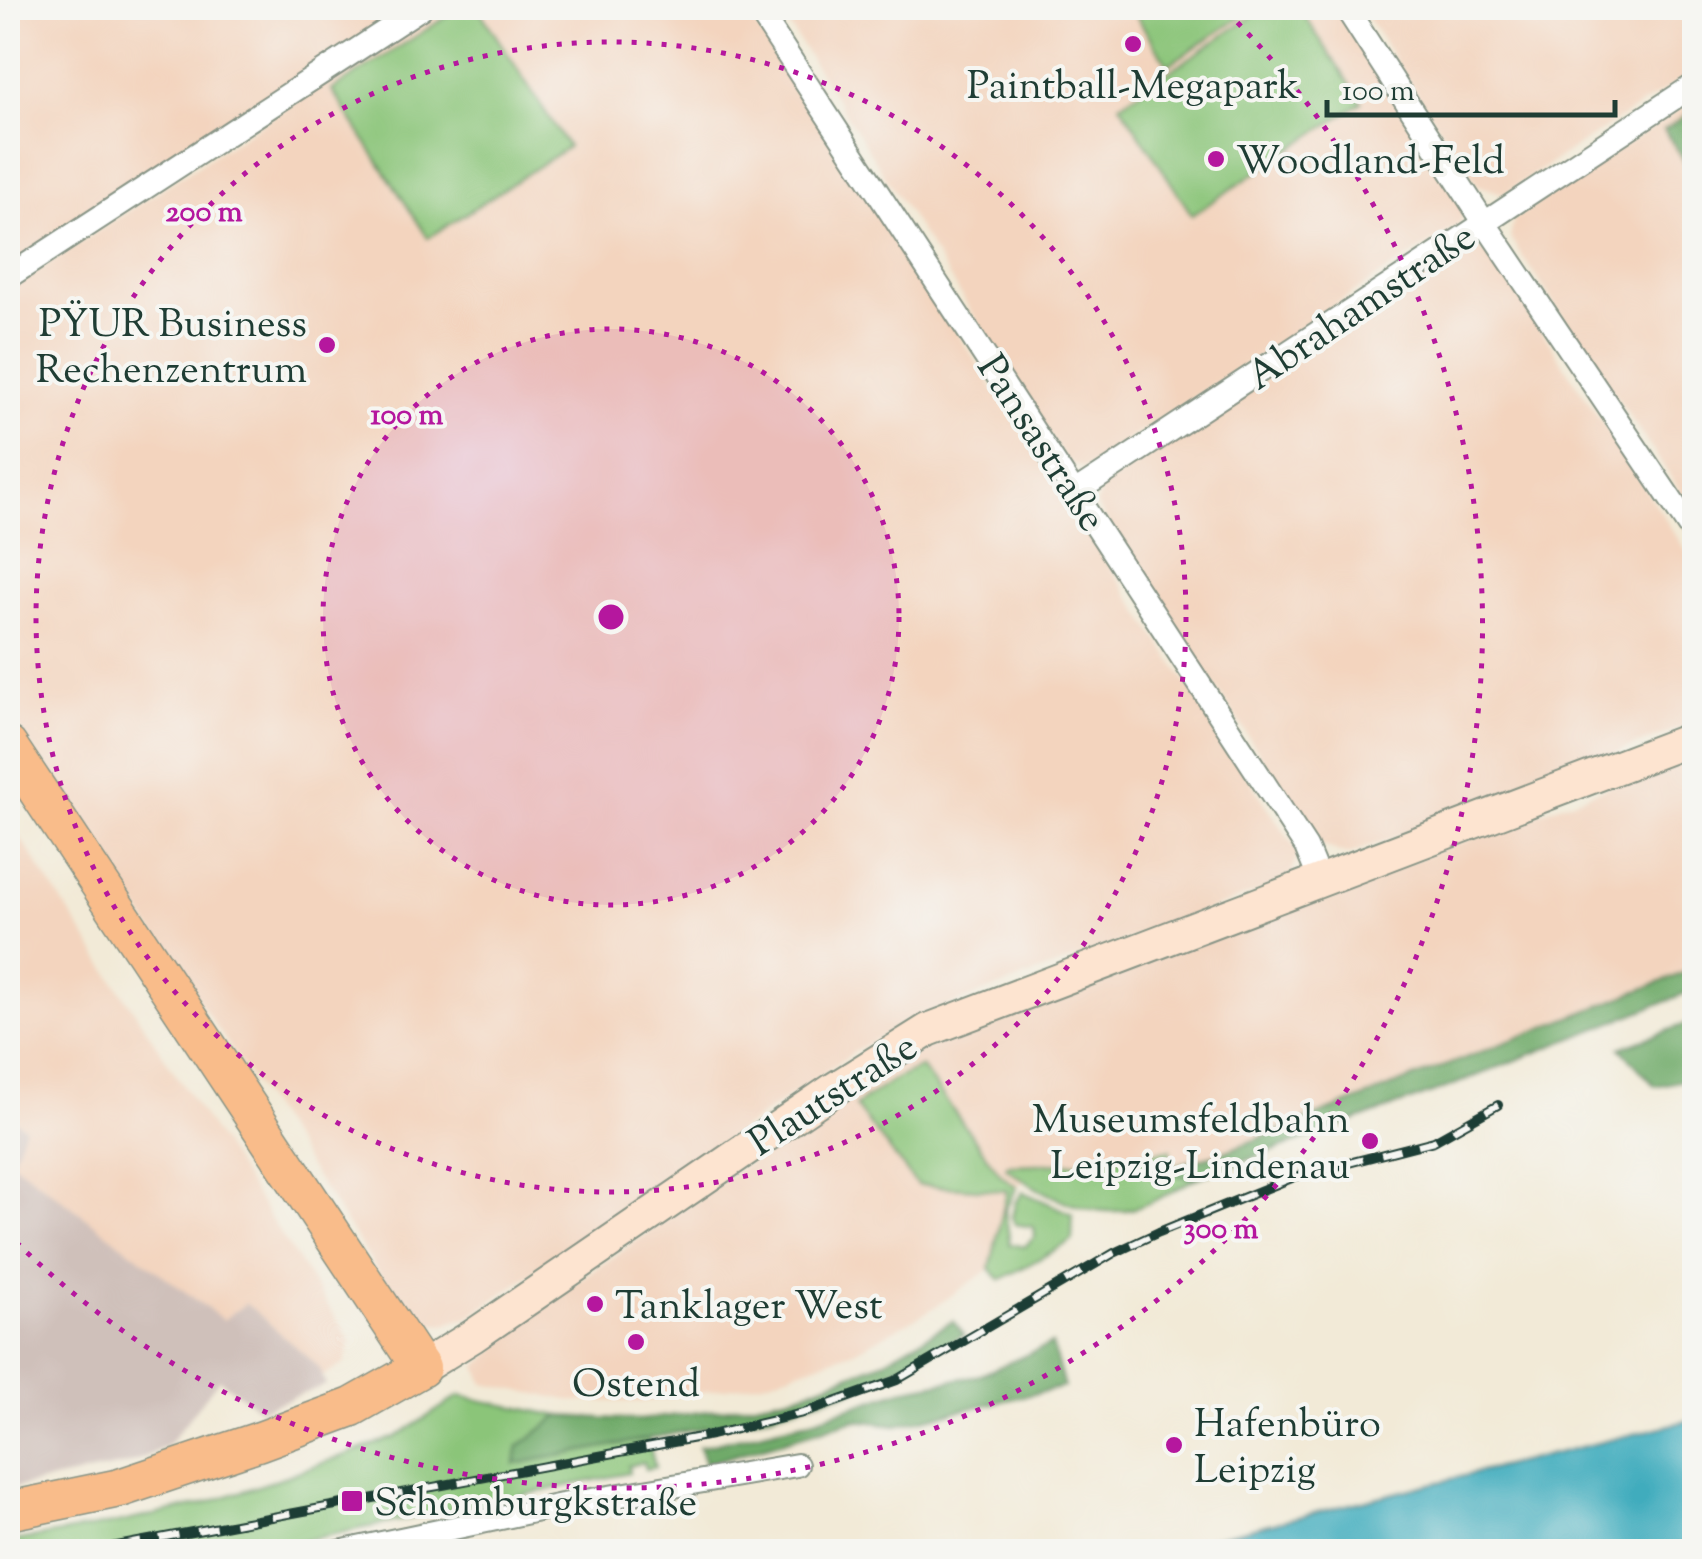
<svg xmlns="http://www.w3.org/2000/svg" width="1702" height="1559" viewBox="0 0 1702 1559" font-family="'Sorts Mill Goudy',serif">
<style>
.built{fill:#f3d4be}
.industrial{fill:#cfc0ba}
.green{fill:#8bc579;stroke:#558156;stroke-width:2.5}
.forest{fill:#70aa69;stroke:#48744e;stroke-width:2.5}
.water{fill:#3facbd;stroke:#2f7478;stroke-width:2.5}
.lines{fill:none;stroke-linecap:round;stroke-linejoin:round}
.minor-casing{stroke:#889486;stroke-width:26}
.secondary-casing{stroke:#889486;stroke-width:36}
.primary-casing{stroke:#889486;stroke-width:41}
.minor{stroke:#fff;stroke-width:22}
.secondary{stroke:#fde4d0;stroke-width:32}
.primary{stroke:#f9bc8a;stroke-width:38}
.rail-casing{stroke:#1f3d34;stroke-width:10}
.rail{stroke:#f6f6f2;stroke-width:6;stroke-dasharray:19;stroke-linecap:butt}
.ring{fill:none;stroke:#b5179e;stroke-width:5;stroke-dasharray:5 10}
.poi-dot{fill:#b5179e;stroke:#f6f6f2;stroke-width:4}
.labels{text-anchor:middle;stroke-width:8;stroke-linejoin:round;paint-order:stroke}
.poi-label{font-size:40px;fill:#1f3d34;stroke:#f6f6f2;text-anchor:start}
.street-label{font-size:40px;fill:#1f3d34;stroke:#f6f6f2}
.centre{fill:#b5179e;stroke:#f6f6f2;stroke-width:5}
.ring-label{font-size:30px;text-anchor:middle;font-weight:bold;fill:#b5179e;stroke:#f6f6f2;stroke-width:8;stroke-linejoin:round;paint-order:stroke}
</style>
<rect width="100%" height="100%" fill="#f6f6f2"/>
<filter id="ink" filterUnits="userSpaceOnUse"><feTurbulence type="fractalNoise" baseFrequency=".01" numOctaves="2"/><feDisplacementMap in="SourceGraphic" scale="20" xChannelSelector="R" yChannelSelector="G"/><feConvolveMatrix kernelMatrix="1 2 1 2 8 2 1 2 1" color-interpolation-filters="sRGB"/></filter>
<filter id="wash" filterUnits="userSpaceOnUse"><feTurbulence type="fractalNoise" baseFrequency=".0048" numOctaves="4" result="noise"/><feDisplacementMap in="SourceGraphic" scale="40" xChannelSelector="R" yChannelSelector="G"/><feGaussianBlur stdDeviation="2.25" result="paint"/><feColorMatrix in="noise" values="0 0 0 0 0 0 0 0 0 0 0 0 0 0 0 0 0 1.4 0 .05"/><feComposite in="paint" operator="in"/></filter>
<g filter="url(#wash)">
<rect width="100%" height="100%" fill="#f2ead7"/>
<g class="built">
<polygon points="8,8 406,8 8,269"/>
<polygon points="438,8 744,8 1298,853 1290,880 907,1021 860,1048 470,1316 447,1324 424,1323 402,1308 8,711 8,290"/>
<polygon points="778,8 1334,8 1465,207 1460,224 1083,469 1065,459"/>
<polygon points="1361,8 1694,8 1694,71 1503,194 1478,185"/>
<polygon points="1694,100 1694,512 1510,238 1514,219"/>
<polygon points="1468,247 1491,253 1694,563 1694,723 1347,855 1319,844 1096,504 1101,488"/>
<polygon points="1694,754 1694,972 1219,1154 1144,1173 1031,1178 1007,1191 990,1269 929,1311 855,1351 764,1382 641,1402 574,1401 484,1384 477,1366 538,1309 882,1070 943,1039"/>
<polygon points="8,819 351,1341 344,1364 323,1376 319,1367 246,1303 223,1320 11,1162 25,1127 8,1115"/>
</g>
<polygon class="industrial" points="8,1115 25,1127 12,1162 223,1320 246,1303 319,1367 326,1385 260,1410 219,1379 168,1445 147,1456 126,1465 8,1489"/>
<g class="green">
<polygon points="460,8 478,8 568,147 428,238 332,90"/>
<polygon points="1131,8 1255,8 1168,65"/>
<polygon points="1265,8 1299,8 1362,102 1192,215 1120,104"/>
<polygon points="921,1067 1001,1175 1017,1187 1005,1210 1010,1244 1024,1247 1035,1237 1034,1227 1015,1224 1012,1217 1015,1203 1023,1192 1073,1214 1072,1241 1000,1280 990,1269 1007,1191 917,1185 855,1106 891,1081"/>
<path d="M1170 1150 1171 1173 1195 1179C1177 1188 1158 1201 1138 1207 1093 1222 1041 1194 1006 1168L1007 1165 1097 1162Z"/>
<polygon points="459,1396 560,1416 519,1446 515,1464 648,1439 655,1467 646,1469 644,1462 628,1466 629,1473 253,1551 8,1552 8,1542 113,1524 203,1504 258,1486 396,1437"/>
</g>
<g class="forest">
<polygon points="1694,110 1694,175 1664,130"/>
<polygon points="1694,969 1694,990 1446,1088 1195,1179 1171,1173 1171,1166 1219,1154"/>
<polygon points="1694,1021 1694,1078 1655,1086 1620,1048"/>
<polygon points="953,1321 964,1335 854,1390 756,1418 515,1464 519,1446 560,1416 640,1420 724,1409 796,1395 880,1363"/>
<polygon points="1052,1344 1064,1387 897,1425 855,1420 705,1464 699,1447 809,1421 902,1390 980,1375"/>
</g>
<polygon class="water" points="1694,1419 1694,1541 1657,1551 1160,1551"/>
</g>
<g filter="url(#ink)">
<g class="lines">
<defs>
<g id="minor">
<polyline points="757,8 1306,847 1320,881"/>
<polyline points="1346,8 1484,222 1694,534"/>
<polyline points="8,277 421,8"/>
<polyline points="1076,492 1694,85"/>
<polyline points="339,1552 562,1505 797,1465"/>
</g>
<polyline id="secondary" points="421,1368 473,1336 834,1089 928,1030 1694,738"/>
<polyline id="primary" points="8,746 421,1368 352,1407 260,1441 120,1488 8,1511"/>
</defs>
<use href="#minor" class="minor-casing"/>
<use href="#secondary" class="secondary-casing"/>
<use href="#primary" class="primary-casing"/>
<use href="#minor" class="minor"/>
<use href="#secondary" class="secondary"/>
<use href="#primary" class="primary"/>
<defs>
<polyline id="rail" points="85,1552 711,1435 807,1412 897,1380 1114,1253 1159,1232 1294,1177 1434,1141 1498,1105"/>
</defs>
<use href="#rail" class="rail-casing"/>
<use href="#rail" class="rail"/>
</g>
</g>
<circle cx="611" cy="617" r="288" fill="#b5179e" fill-opacity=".12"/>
<g class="ring">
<circle cx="611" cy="617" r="288"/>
<circle cx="611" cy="617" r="575"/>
<path d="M1227 12A863 863 0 0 1 12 1238"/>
</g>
<g class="poi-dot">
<circle cx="1133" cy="44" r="10"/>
<circle cx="1216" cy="159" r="10"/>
<circle cx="327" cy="345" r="10"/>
<circle cx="1370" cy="1141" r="10"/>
<circle cx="595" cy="1304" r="10"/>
<circle cx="636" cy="1342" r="10"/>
<circle cx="1174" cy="1445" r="10"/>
<rect x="340" y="1489" width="24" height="24" rx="5"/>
</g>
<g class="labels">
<g class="poi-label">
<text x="1133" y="98" text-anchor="middle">Paintball-Megapark</text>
<text x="1236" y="173">Woodland-Feld</text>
<text x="307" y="336" text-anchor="end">PŸUR Business<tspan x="307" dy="46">Rechenzentrum</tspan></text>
<text x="1350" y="1132" text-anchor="end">Museumsfeldbahn<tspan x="1350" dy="46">Leipzig-Lindenau</tspan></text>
<text x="615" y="1318">Tanklager West</text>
<text x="636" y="1396" text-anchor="middle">Ostend</text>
<text x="1194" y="1436">Hafenbüro<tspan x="1194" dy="46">Leipzig</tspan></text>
<text x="374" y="1515">Schomburgkstraße</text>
</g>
<g class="street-label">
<text transform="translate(1360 305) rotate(-34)" y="14">Abrahamstraße</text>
<text transform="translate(1043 442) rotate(57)" y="14">Pansastraße</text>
<text transform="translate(832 1093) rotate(-33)" y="14">Plautstraße</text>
</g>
</g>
<circle cx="611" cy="617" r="15" class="centre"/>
<g class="ring-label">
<text x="204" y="221">200 m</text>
<text x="407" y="424">100 m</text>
<text x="1221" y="1238">300 m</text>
</g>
<rect width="1702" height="1559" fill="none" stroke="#f6f6f2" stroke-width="40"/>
<path d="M1327 100v15h288v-15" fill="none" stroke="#1f3d34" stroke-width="5"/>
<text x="1342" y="100" font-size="30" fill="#1f3d34" stroke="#f6f6f2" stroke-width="8" paint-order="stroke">100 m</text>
</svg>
